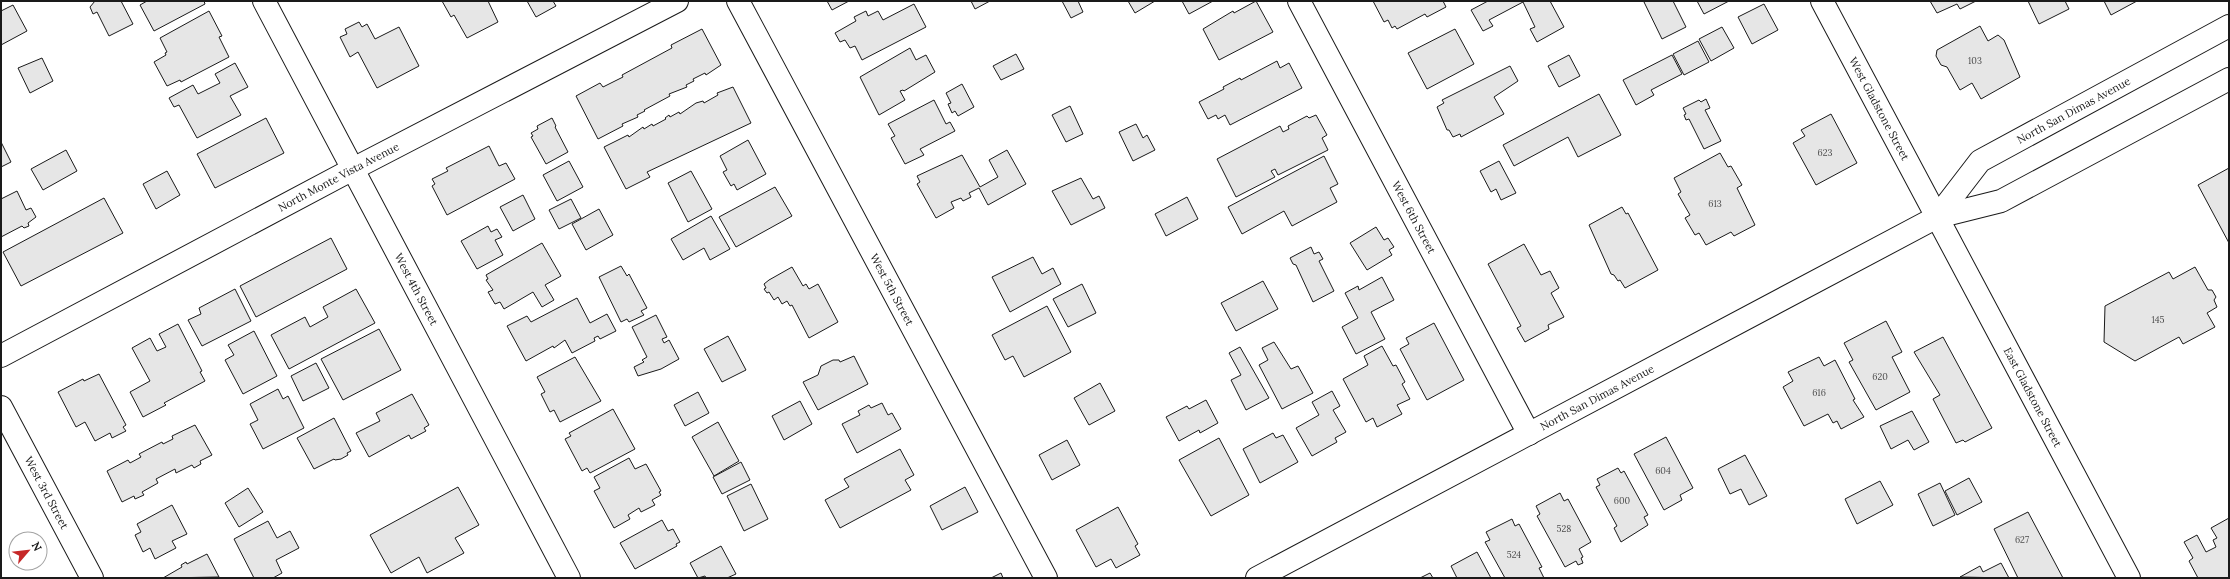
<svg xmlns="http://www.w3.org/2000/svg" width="2230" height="579" viewBox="0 0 2230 579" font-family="Lora,serif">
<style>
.building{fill:#e6e6e6;stroke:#1a1a1a}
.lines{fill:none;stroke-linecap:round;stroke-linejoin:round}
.minor-casing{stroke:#1a1a1a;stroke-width:24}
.major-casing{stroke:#1a1a1a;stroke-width:24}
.minor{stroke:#fff;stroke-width:22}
.major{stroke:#fff;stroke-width:22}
.labels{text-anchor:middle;stroke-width:3;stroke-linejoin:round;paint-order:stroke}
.number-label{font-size:9px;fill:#4d4d4d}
.street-label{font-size:11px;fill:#1a1a1a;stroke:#fff}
</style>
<rect width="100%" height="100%" fill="#fff"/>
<g class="building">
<polygon points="95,1 121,1 133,24 109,36 97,12 93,14 90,7"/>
<polygon points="147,1 204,1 205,4 154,31 140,5"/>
<polygon points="442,1 488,1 498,22 467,38 454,15 451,17"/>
<polygon points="527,1 553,1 556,6 536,17"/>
<polygon points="827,1 849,1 832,10"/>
<polygon points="971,1 990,1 975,9"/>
<polygon points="1062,1 1078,1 1083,12 1071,18"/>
<polygon points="1128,1 1155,1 1135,13"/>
<polygon points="1182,1 1213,1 1189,14"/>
<polygon points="1256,1 1273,32 1219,60 1203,29 1233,11 1234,13"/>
<polygon points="1373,1 1443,1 1446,7 1427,17 1425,14 1397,29 1395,26 1392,28 1388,20 1384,22"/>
<polygon points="1488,1 1550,1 1564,27 1537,42 1530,29 1535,27 1523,2 1489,20 1493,26 1483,31 1471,10"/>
<polygon points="1646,1 1673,1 1686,27 1662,39 1644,2"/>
<polygon points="1697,1 1729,1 1704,14"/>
<polygon points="1930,1 1976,1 1960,9 1957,4 1937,13"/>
<polygon points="2028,1 2065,1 2069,9 2039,24"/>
<polygon points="2104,1 2137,1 2111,15"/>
<polygon points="914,4 926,27 862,60 855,46 850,48 845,40 840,42 835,33 856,21 854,17 866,11 868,16 878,11 883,20"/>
<polygon points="1764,4 1778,30 1752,44 1738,17"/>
<polygon points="13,5 27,31 1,45 1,11"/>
<polygon points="209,11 222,36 219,37 229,57 181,82 180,80 167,86 154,62 166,55 165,53 167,52 160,38"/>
<polygon points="359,22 362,27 367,24 375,39 399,27 419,66 377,88 358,52 350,57 340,37 347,34 345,29"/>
<polygon points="1980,26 1988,41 1998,35 2004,40 2020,77 1981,99 1972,83 1960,90 1947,67 1941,65 1936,56 1937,50"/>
<polygon points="1722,27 1734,48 1711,61 1699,39"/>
<polygon points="702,29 721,65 706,75 705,73 693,79 694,81 686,85 687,87 669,94 670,96 644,110 645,111 637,115 638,117 622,124 623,126 598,139 576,96 600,83 603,87 623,77 622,75 672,48 671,45"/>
<polygon points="1455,29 1474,64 1427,89 1408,53"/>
<polygon points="1698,41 1709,62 1684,75 1673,54"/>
<polygon points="910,48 916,60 926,55 935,72 904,91 903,90 900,91 905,100 879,115 860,77"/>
<polygon points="1016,54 1024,69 1001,80 993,66"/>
<polygon points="1569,55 1580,76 1559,87 1548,66"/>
<polygon points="1672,55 1682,74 1651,90 1654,95 1636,105 1623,80"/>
<polygon points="42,58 53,81 30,93 18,68"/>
<polygon points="1277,61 1280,68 1289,63 1302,88 1230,125 1225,115 1218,119 1216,115 1208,119 1199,102 1224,89 1223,87 1240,78 1241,80"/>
<polygon points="235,63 248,87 230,96 241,115 197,138 179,105 174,107 169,98 193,85 198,94 220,83 215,74"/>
<polygon points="1510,66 1518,81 1494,97 1504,114 1461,137 1460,134 1453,137 1449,130 1447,130 1437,107 1444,103 1442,100"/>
<polygon points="962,84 974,107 958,116 955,111 952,113 948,104 951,103 946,93"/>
<polygon points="733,87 751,123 647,172 650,177 626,189 604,147 628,135 629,137 643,127 644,129 652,124 653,126 666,119 665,118 669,115 670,117 679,112 680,114 696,103 703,101 704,103 718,95 717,93"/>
<polygon points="1599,94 1621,135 1578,157 1568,137 1514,166 1503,145"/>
<polygon points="1706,99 1710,108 1705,110 1721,141 1704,149 1689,119 1686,120 1684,115 1686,114 1683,108 1699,100 1701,102"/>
<polygon points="934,100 946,124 950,122 955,131 920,149 924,155 905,164 891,138 895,136 888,124"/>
<polygon points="1070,106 1083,134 1066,142 1052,115"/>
<polygon points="1831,114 1857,163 1816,185 1793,143 1805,136 1801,130"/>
<polygon points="1316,115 1327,135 1322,138 1328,150 1278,175 1275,169 1271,171 1275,177 1236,197 1217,159 1280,126 1283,132 1289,129 1288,126 1307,116 1309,118"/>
<polygon points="266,118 284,153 215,188 197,154"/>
<polygon points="552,118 556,126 555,127 568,152 546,164 531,137 533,136 531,133 538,129 537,126"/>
<polygon points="1136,124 1143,138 1147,135 1155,150 1133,161 1119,132"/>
<polygon points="748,140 766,174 737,190 734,184 731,186 723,172 727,170 720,156"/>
<polygon points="1,142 11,162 1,167"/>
<polygon points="489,146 499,166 506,163 515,179 447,215 432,186 435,184 432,179 448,171 446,168"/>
<polygon points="66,150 77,171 43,190 31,169"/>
<polygon points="1007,150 1026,184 988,205 979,188 969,193 971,197 963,201 961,198 951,202 954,208 936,218 917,184 920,182 917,176 962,155 980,187 998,177 989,160"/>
<polygon points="1720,153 1728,167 1731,166 1742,185 1737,188 1755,225 1734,236 1731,232 1706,245 1699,233 1695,235 1685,218 1690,215 1678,194 1681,192 1674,178"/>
<polygon points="1324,156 1338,184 1330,188 1337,202 1292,226 1284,211 1242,234 1228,207"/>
<polygon points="569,161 583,187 557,201 543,175"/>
<polygon points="1499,161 1516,193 1501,200 1496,189 1491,192 1480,171"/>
<polygon points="2229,168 2229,243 2198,185"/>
<polygon points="167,171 180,195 156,209 143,184"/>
<polygon points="691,171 712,209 688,222 668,183"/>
<polygon points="1081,178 1093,199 1099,196 1105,208 1071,225 1052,191"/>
<polygon points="775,187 792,216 736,247 719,217"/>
<polygon points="17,191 26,210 31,208 36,217 28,223 29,226 24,228 22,226 1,237 1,199"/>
<polygon points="523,195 535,219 513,231 500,207"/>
<polygon points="1187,197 1198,219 1166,236 1155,214"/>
<polygon points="104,198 123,233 21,286 3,252"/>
<polygon points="571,199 581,218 559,229 549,210"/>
<polygon points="1622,207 1626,214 1628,213 1658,270 1625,288 1620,280 1618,281 1614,275 1611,274 1589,225"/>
<polygon points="599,209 613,235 586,250 572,224"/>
<polygon points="711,216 730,249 710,260 704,248 683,260 671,239"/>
<polygon points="488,226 491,232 497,229 502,237 495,240 503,255 477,269 461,241"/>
<polygon points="1376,227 1384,240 1388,238 1394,247 1389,250 1392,255 1367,270 1350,243"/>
<polygon points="331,238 347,269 256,317 240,286"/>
<polygon points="542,243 561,276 545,285 554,300 542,307 533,292 504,309 500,302 495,304 488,292 493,290 486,280 488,279 486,275"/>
<polygon points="1524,244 1541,275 1550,271 1559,288 1551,293 1564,317 1548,325 1549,329 1525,342 1517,328 1521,326 1488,264"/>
<polygon points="1311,247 1314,254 1319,252 1323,259 1319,261 1334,291 1313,302 1296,265 1293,264 1290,258"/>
<polygon points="1033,257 1042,274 1053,268 1061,284 1010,312 992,277"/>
<polygon points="621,266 627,276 629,274 647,308 641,311 644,315 629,322 627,319 621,322 599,277"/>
<polygon points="792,267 803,286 806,284 809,289 818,284 838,322 809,338 792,305 790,306 787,301 782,304 778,297 774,300 769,292 767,293 764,289 766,288 764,284 769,280"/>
<polygon points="2195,267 2208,290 2212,290 2216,297 2214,300 2217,307 2207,313 2215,327 2183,344 2179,337 2135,361 2104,342 2105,306 2169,272 2173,279"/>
<polygon points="1382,277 1394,300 1371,312 1385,339 1356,354 1342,327 1358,318 1345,293 1358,286 1359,290"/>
<polygon points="1263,281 1278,309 1236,331 1221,303"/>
<polygon points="1082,284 1096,313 1068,327 1053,299"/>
<polygon points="235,289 251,321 202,346 188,320 201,314 199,308"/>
<polygon points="356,289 375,323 289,369 271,335 305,317 310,327 328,317 323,307"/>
<polygon points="577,298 590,323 607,314 616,331 600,339 598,336 594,338 595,341 572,353 565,340 554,348 553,346 526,361 507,326 527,316 531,322"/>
<polygon points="1047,306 1071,352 1024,377 1013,356 1005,360 992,335"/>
<polygon points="656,315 667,337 662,339 664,343 669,340 679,359 661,369 638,376 634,367 644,362 642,360 647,357 632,327"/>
<polygon points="1886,321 1902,352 1892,357 1910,392 1876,410 1849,362 1853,360 1844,343"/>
<polygon points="1434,323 1464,380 1427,400 1400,349 1409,344 1406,338"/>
<polygon points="178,324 202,371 200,372 205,381 164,403 166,405 143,417 130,392 150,381 132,348 150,338 157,351 166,347 159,334"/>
<polygon points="379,329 401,370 343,400 321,359"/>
<polygon points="254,331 277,376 243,394 225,360 234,355 228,345"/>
<polygon points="728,336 746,370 722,382 704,349"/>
<polygon points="1943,337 1992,428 1965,442 1963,440 1956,443 1933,399 1940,395 1914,352"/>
<polygon points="1274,342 1291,369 1298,366 1313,393 1282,409 1259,365 1268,360 1262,348"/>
<polygon points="1382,346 1393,366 1396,365 1405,382 1402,384 1410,399 1397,405 1402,414 1377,427 1373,418 1366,422 1343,379 1368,365 1364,356"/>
<polygon points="1240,347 1269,398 1246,410 1231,380 1241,375 1229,353"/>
<polygon points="854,356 868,384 818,410 803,382 818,375 821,366 833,360 839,360 840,362"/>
<polygon points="575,357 601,401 560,422 554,410 550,412 541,394 545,392 537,377"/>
<polygon points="1819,357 1824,366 1835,360 1855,399 1853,400 1864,417 1841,429 1837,421 1833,423 1828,414 1804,426 1783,387 1793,381 1788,372"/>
<polygon points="316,363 329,388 303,401 291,376"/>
<polygon points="99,374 126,425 123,427 126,431 112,438 110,433 95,441 85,422 76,427 58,392 83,379 84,381"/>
<polygon points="1100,383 1115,411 1089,425 1074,398"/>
<polygon points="278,389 283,399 288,396 304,428 263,449 250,424 258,420 250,404"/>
<polygon points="1332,391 1340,406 1333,410 1346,432 1335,438 1337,442 1312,456 1296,428 1319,415 1312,402"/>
<polygon points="698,392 709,413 685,426 674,405"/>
<polygon points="412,394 429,425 424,428 426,431 411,439 409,435 369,457 356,433 380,421 376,413"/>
<polygon points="1206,400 1218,423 1200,433 1199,430 1179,441 1166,417 1187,406 1189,409"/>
<polygon points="800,401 812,424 784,440 772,416"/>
<polygon points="882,403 888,415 892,413 901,429 857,453 842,424 860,415 858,411 869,405 871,408"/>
<polygon points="613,409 635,449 590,473 587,468 582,471 565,439 571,436 569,433"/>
<polygon points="1912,411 1929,442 1914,450 1908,440 1891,449 1880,426"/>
<polygon points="334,418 351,451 347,453 348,455 341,459 335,460 334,459 314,469 297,438"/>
<polygon points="718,422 739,461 714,476 692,437"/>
<polygon points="195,425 212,455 200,461 201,464 194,468 192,465 176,473 175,469 156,479 158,483 142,492 144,495 135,499 134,496 122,502 107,471 128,460 130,463 141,457 139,454 162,442 163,444 173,439 172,436"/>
<polygon points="1273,433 1276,438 1283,435 1298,462 1260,483 1243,449"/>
<polygon points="1666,437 1693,488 1680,495 1682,500 1664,510 1634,454"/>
<polygon points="1219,438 1249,495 1211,516 1179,460"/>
<polygon points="1067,440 1080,465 1052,480 1039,455"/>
<polygon points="900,449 914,475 905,480 911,490 840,528 825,500 849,487 844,479"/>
<polygon points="1745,455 1767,496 1749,505 1741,489 1730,494 1718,469"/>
<polygon points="629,458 635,469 646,464 661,491 659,492 661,495 652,500 655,505 641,512 639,508 628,515 630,519 614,528 594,491 600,488 594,477"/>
<polygon points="741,462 750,480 722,494 713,477"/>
<polygon points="1618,468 1621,473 1624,471 1648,515 1644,517 1648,525 1621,542 1614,528 1617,526 1596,487 1600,485 1597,479"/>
<polygon points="1969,478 1982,502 1957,515 1945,491"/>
<polygon points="1880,481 1893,505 1857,524 1845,499"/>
<polygon points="1940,483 1955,515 1933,526 1918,494"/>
<polygon points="751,484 768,519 744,531 727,496"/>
<polygon points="458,487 479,525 455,538 464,553 427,573 419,557 391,573 370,535"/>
<polygon points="965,487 978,512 942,530 930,506"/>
<polygon points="248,488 263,512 239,527 225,503"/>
<polygon points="1560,493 1564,501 1568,499 1591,542 1579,549 1583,557 1581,558 1583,563 1578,565 1576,561 1565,567 1537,516 1540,514 1536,506"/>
<polygon points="172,505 187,534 172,541 176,548 155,559 150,548 143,552 135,535 141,532 137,524"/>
<polygon points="1118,507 1138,544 1135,546 1140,555 1116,568 1111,559 1096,567 1076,530"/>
<polygon points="2028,512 2063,578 2018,578 1994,529"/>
<polygon points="2229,518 2229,578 2198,578 2189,561 2193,558 2184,542 2197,535 2206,552 2216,547 2213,540 2217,538 2211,528"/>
<polygon points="1512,519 1515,526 1519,524 1542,567 1539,568 1544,578 1505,578 1485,542 1490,540 1486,532"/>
<polygon points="662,520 668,531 673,529 680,542 676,544 677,546 635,569 620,543"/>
<polygon points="268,521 277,538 290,531 299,548 276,560 282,573 273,578 254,578 234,539"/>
<polygon points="721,546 736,574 727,578 706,578 705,576 698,578 690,563"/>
<polygon points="1477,552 1491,578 1457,578 1451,566"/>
<polygon points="207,554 219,577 163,578 182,567 181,565 186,562 187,564"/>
<polygon points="2001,563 2009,578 1960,577 1980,566 1983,572"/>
<polygon points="1001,573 1003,578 991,578"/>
<polygon points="1430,573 1433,578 1420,578"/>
</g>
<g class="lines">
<defs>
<g id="minor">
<path id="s1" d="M264 1 569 578"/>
<path id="s2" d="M738 1 1046 578"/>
<path id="s3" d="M1299 1 1529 434"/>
<path id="s4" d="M1937 217 2129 578"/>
<path id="s5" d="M1 356 353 169 677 1"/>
<path id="s6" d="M1 407 92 578"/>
</g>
<g id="major">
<path id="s7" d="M1822 1 1937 217"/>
<path id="s8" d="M1937 217 1980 161 2229 26"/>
<path id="s9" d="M1257 578 1937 217 2001 201 2229 79"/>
</g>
</defs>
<use href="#minor" class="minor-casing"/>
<use href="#major" class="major-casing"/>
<use href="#minor" class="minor"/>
<use href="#major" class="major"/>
</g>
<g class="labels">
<g class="number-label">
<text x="1975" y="64">103</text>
<text x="1825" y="156">623</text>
<text x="1715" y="207">613</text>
<text x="2158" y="323">145</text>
<text x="1880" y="380">620</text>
<text x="1819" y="396">616</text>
<text x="1663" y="474">604</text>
<text x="1622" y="504">600</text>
<text x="1564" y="532">528</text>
<text x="2022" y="543">627</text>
<text x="1514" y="558">524</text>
</g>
<g class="street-label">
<text dy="4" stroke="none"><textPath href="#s7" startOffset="122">West Gladstone Street</textPath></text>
<text dy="4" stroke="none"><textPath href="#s8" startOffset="177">North San Dimas Avenue</textPath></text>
<text dy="4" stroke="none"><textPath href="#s5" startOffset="382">North Monte Vista Avenue</textPath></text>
<text dy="4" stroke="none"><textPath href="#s3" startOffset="245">West 6th Street</textPath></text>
<text dy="4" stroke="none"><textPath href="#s1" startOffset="326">West 4th Street</textPath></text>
<text dy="4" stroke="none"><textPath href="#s2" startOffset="327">West 5th Street</textPath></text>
<text dy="4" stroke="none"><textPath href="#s4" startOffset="204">East Gladstone Street</textPath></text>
<text dy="4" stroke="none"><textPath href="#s9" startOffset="385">North San Dimas Avenue</textPath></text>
<text dy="4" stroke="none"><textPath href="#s6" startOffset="97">West 3rd Street</textPath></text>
</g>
</g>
<rect width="2230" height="579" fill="none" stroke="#1a1a1a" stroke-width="4"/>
<g transform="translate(28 551) rotate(62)"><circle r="19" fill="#ffffff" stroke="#a3a3a3"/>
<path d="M0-3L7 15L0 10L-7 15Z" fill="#c62828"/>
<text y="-6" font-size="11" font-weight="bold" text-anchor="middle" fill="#1a1a1a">N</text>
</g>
</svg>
